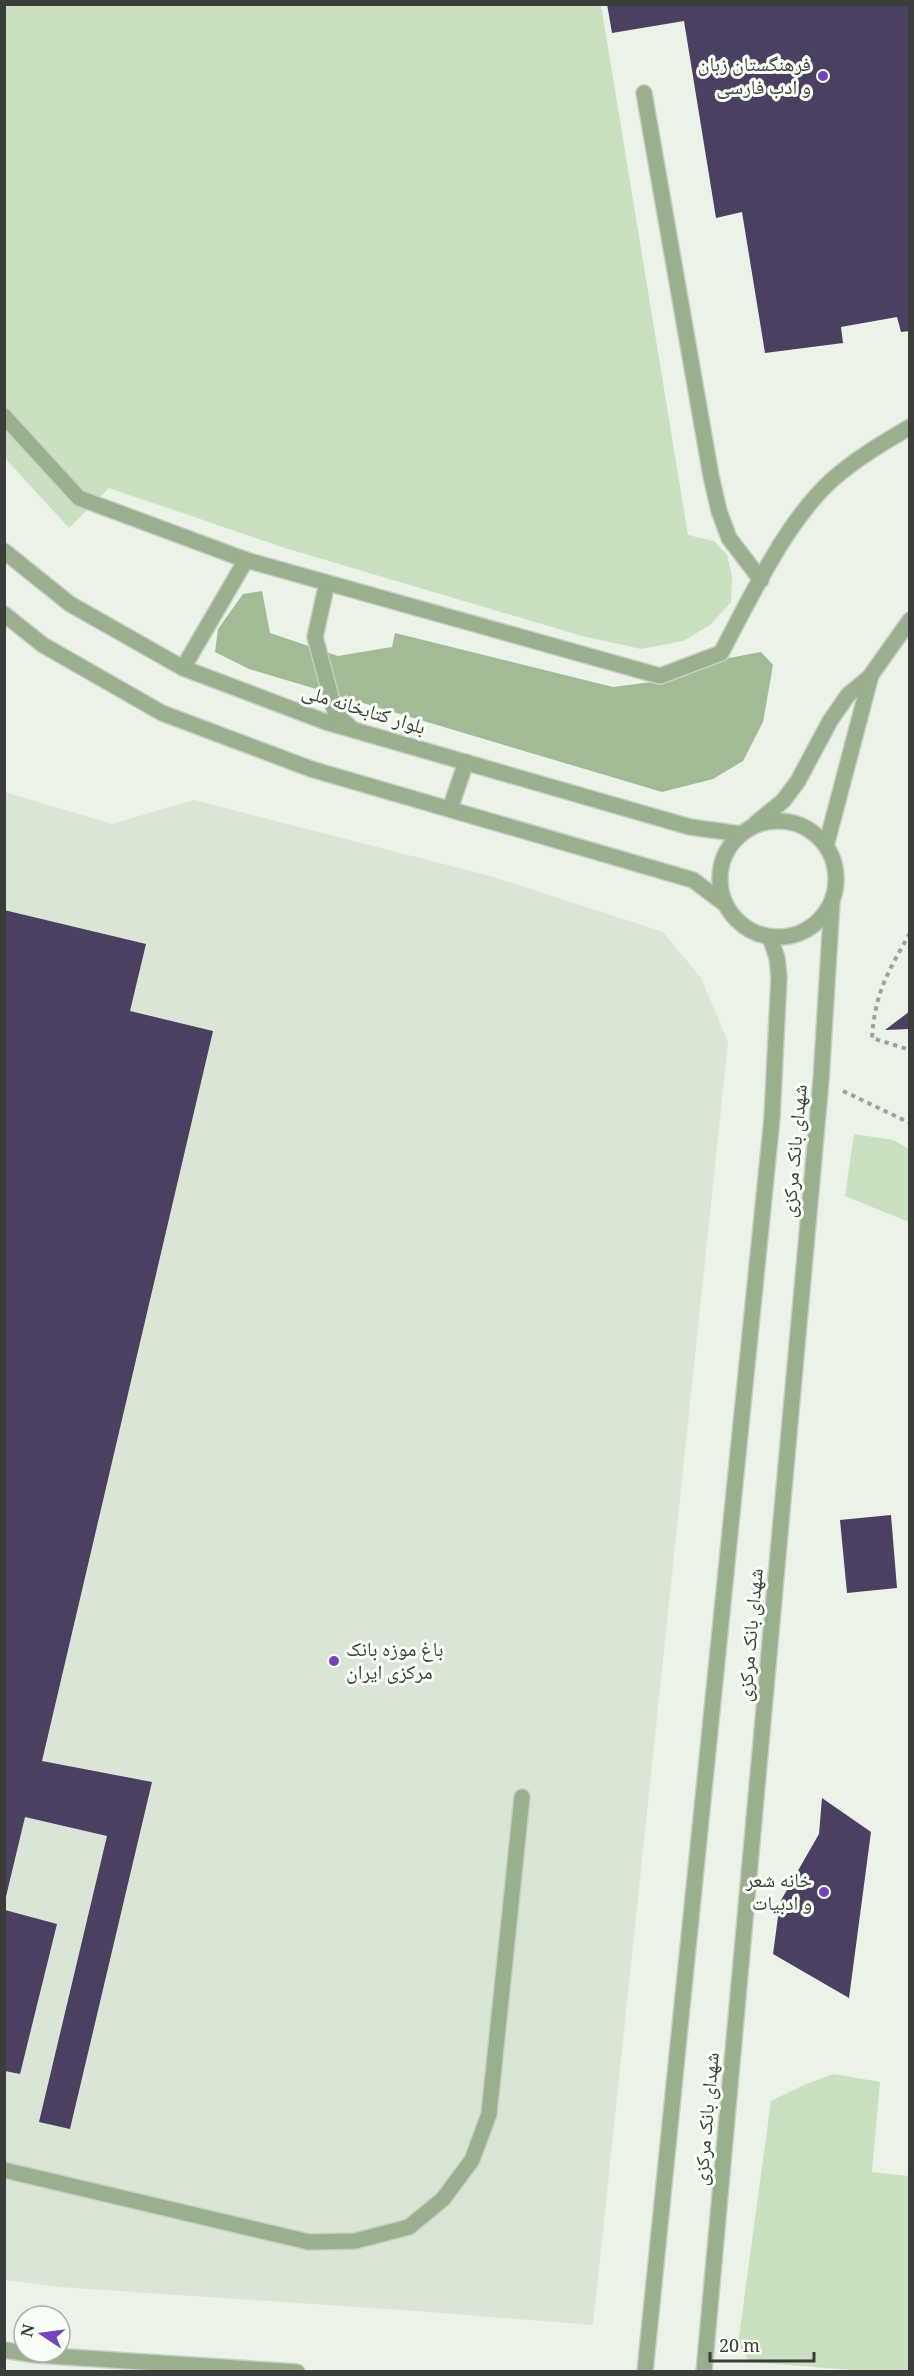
<svg xmlns="http://www.w3.org/2000/svg" width="914" height="2376" viewBox="0 0 914 2376" font-family="Georgia,'Noto Naskh Arabic',serif">
<style>
.built{fill:#d9e5d5}
.green{fill:#cae0c0}
.forest{fill:#a2ba96}
.building{fill:#4b4061}
.lines{fill:none;stroke-linecap:round;stroke-linejoin:round}
.minor-casing{stroke:#c8cec4;stroke-width:18}
.path{stroke:#9ea39b;stroke-width:4;stroke-dasharray:4.5 4.5;stroke-linecap:butt}
.minor{stroke:#99af8e;stroke-width:15}
.poi-dot{fill:#7542ba;stroke:#f9fff6;stroke-width:2}
.labels{text-anchor:middle;stroke-width:6;stroke-linejoin:round;paint-order:stroke}
.poi-label{font-size:20px;fill:#3a3d39;stroke:#f9fff6;text-anchor:end}
.street-label{font-size:20px;fill:#3a3d39;stroke:#f9fff6}
</style>
<rect width="100%" height="100%" fill="#ebf2e7"/>
<polygon class="built" points="4,792 112,824 194,800 490,876 663,932 701,978 728,1042 593,2325 417,2311 60,2287 5,2280"/>
<g class="green">
<polygon points="5,5 601,5 688,535 714,541 727,555 732,576 731,602 710,625 683,641 641,649 582,636 285,548 109,488 69,528 5,458"/>
<polygon points="854,1134 893,1140 909,1149 909,1222 845,1196"/>
<polygon points="834,2074 880,2082 872,2172 909,2176 909,2371 864,2371 750,2362 738,2344 771,2101 806,2084"/>
</g>
<polygon class="forest" points="262,591 270,633 338,656 392,647 395,633 613,687 652,682 729,658 761,652 773,665 763,722 743,761 713,779 662,792 249,669 215,652 218,629 243,594"/>
<g class="building">
<polygon points="607,4 910,4 910,331 901,332 897,317 841,327 843,343 765,353 742,212 716,218 684,21 612,33"/>
<polygon points="4,910 146,944 130,1011 213,1031 42,1761 152,1782 70,2129 39,2122 107,1836 25,1817 4,1905"/>
<polygon points="910,1011 910,1029 885,1030"/>
<polygon points="891,1515 897,1588 847,1593 840,1520"/>
<polygon points="822,1798 871,1832 849,1998 773,1954 780,1902 819,1834"/>
<polygon points="5,1910 57,1924 20,2074 5,2071"/>
</g>
<g class="lines">
<defs>
<g id="minor">
<polyline points="644,93 711,476 719,511 729,538 761,580"/>
<polyline points="4,416 79,498 246,560"/>
<polyline points="4,551 70,604 183,668 326,722 690,827 741,834"/>
<polyline points="327,583 315,637 335,712 351,728"/>
<polyline points="4,614 43,645 162,713 311,769 693,880 725,904"/>
<path d="M183 668 246 560 660 676 721 653C751 597 786 521 833 479 857 458 883 443 910 427"/>
<polyline points="450,809 466,762"/>
<circle cx="778" cy="879" r="58"/>
<polyline points="756,823 783,801 798,781 830,721 848,695 871,676"/>
<polyline points="826,846 871,675 910,620"/>
<polyline points="4,2170 309,2242 355,2241 409,2227 443,2199 472,2160 489,2114 522,1797"/>
<polyline points="4,2350 36,2355 297,2372"/>
<polyline points="645,2372 772,1118 779,977 777,958 770,937"/>
<polyline points="704,2372 821,1080 832,902"/>
</g>
</defs>
<use href="#minor" class="minor-casing"/>
<g class="path">
<path d="M910 933C888 972 875 992 872 1038L910 1050"/>
<polyline points="843,1091 910,1123"/>
</g>
<use href="#minor" class="minor"/>
</g>
<g class="poi-dot">
<circle cx="823" cy="76" r="6"/>
<circle cx="334" cy="1661" r="6"/>
<circle cx="824" cy="1892" r="6"/>
</g>
<g class="labels">
<g class="poi-label">
<text x="811" y="71">فرهنگستان زبان<tspan x="811" dy="23">و ادب فارسی</tspan></text>
<text x="346" y="1656" text-anchor="start">باغ موزه بانک<tspan x="346" dy="23">مرکزی ایران</tspan></text>
<text x="812" y="1887">خانه شعر<tspan x="812" dy="23">و ادبیات</tspan></text>
</g>
<g class="street-label">
<text transform="translate(364 709) rotate(17)" y="7">بلوار کتابخانه ملی</text>
<text transform="translate(794 1151) rotate(-85)" y="7">شهدای بانک مرکزی</text>
<text transform="translate(750 1635) rotate(-85)" y="7">شهدای بانک مرکزی</text>
<text transform="translate(706 2119) rotate(-85)" y="7">شهدای بانک مرکزی</text>
</g>
</g>
<rect width="914" height="2376" fill="none" stroke="#3a3d39" stroke-width="12"/>
<g transform="translate(42 2334) rotate(283)"><circle r="28" fill="#f9fff6" stroke="#adb1aa" stroke-width="1.5"/>
<path d="M0-4.5L10 22L0 15L-10 22Z" fill="#7542ba"/>
<text y="-9" font-size="16" font-weight="bold" text-anchor="middle" fill="#3a3d39">N</text>
</g>
<path d="M710 2352v9h104v-9" fill="none" stroke="#3a3d39" stroke-width="3"/>
<text x="719" y="2352" font-size="18" fill="#3a3d39" stroke="#f9fff6" stroke-width="4.5" paint-order="stroke">20 m</text>
</svg>
